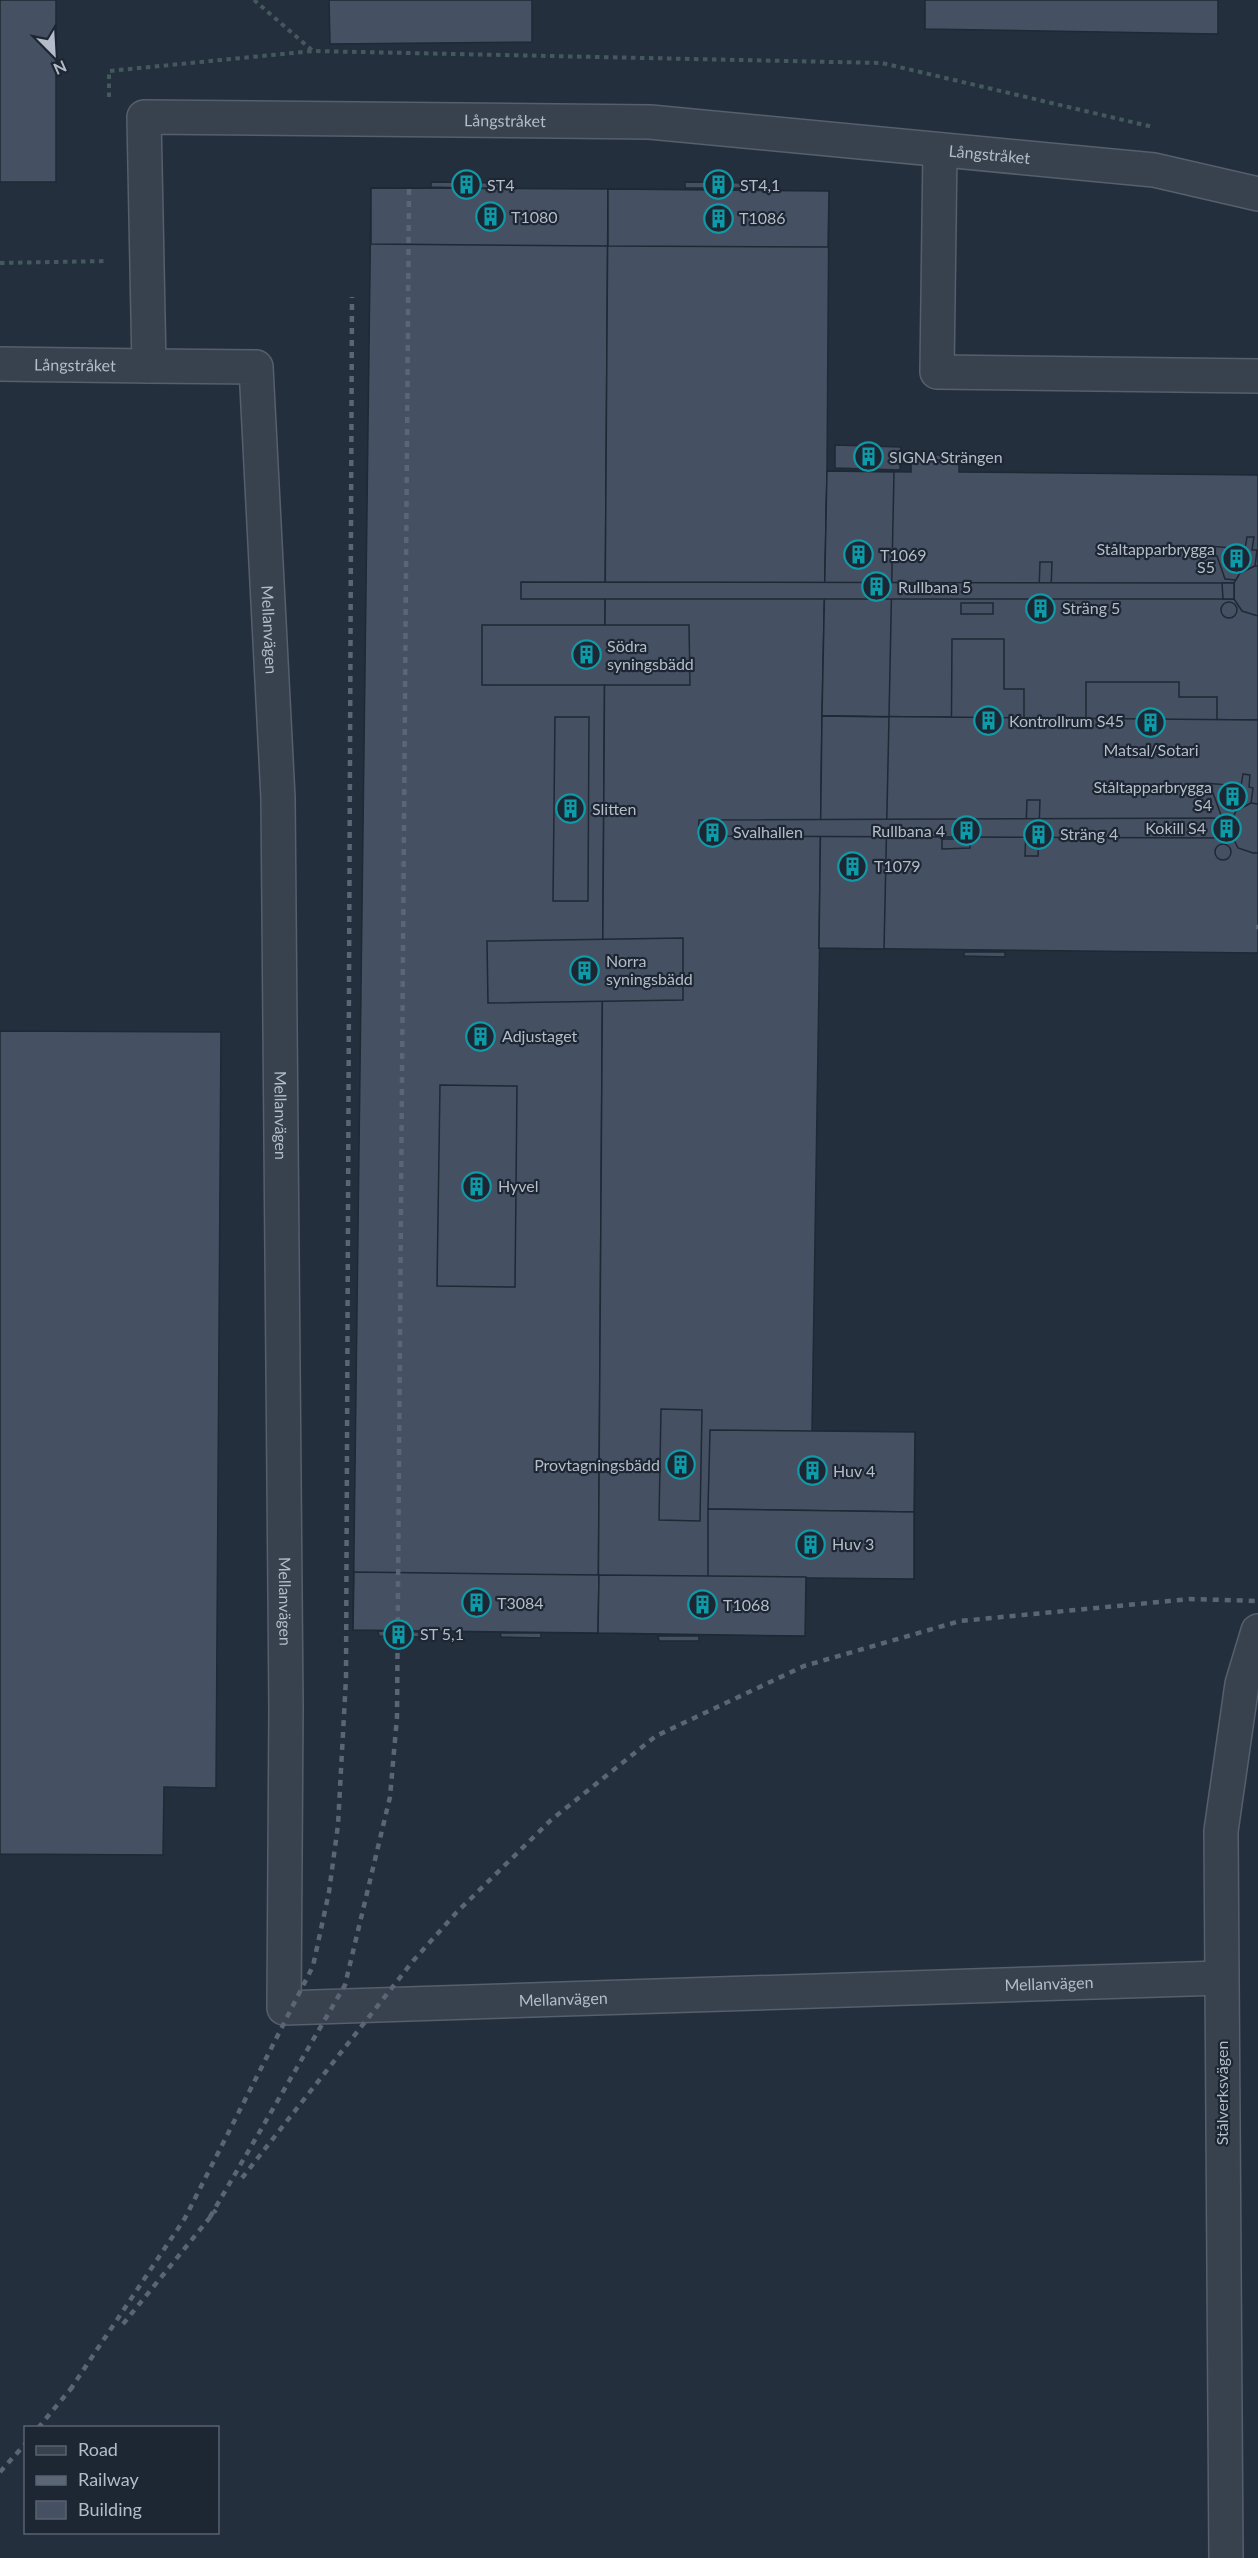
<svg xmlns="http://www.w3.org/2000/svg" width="1258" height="2558" viewBox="0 0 1258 2558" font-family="Lato,sans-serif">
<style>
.building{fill:#455162;stroke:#1f2835;stroke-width:1.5}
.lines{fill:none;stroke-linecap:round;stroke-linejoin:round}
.minor-casing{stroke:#565f6c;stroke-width:36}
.path{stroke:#44595c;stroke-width:4;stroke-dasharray:4.5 4.5;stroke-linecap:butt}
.minor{stroke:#38414e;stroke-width:33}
.rail{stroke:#5a6575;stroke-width:4.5;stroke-dasharray:6 6;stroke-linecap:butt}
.labels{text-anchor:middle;stroke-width:4.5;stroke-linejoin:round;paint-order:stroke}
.street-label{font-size:16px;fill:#b4bcc9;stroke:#1d2633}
.poi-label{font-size:16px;fill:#b4bcc9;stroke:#1d2633;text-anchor:start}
</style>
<rect width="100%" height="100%" fill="#242f3e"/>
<g class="building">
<rect x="0" y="0" width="56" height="182"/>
<polygon points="329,0 532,0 532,42 330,44"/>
<polygon points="925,0 1218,0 1218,34 925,29"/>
<polygon points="431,182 500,183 501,189 431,187"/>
<polygon points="685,182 754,183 754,188 685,188"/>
<polygon points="371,188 608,189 598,1633 353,1630"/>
<polygon points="371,188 608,189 608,246 371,244"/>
<polygon points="608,189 829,191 827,471 812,1431 915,1432 914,1579 806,1577 805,1636 598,1633"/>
<polygon points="608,189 829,191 828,247 608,246"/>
<polygon points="835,445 901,447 900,470 835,468"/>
<polygon points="914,455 955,455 955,460 915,460"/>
<polygon points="911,460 959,460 959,472 1258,475 1258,720 822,716 827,471 911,472"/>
<polygon points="827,471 894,472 889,717 822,716"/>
<polygon points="1247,537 1254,537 1252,550 1257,550 1255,566 1240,573 1236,580 1225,579 1217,556 1207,554 1208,546 1245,549"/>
<polygon points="1040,562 1052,562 1050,618 1038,618"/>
<polygon points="1255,566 1258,566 1258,616 1242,611 1234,599 1234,583 1240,573"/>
<polygon points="521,582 1234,583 1234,599 521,599"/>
<polygon points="1222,583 1234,583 1234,599 1223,599"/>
<circle cx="1229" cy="610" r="8"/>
<rect x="961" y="603" width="32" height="11"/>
<polygon points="482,625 689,625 690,685 482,685"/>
<polygon points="952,639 1004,639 1004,689 1024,689 1024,753 1004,753 1003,785 951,786"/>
<polygon points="1086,682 1179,682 1179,697 1217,697 1217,747 1180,747 1180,756 1086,756"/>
<polygon points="822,716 1258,720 1258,953 819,948"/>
<polygon points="822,716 889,717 884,949 819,948"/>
<polygon points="555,717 589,717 588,901 553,901"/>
<polygon points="1243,774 1250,775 1249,787 1253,788 1251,803 1236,811 1234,816 1221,815 1213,793 1203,792 1204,783 1241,786"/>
<polygon points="1027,800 1040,800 1038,856 1025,856"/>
<polygon points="1251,803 1258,804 1258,853 1253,853 1238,848 1233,838 1233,818 1236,811"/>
<rect x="1221" y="818" width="12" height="20"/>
<polygon points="1233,818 1233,838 698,836 699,820"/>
<polygon points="942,839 970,839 970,848 942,849"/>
<circle cx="1223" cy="852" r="8"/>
<polygon points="683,938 683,1000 488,1003 487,941"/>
<polygon points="964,952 1005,952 1005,957 964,956"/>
<polygon points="0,1031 221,1032 216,1788 164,1787 163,1855 0,1854"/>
<polygon points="440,1085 517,1086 515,1287 437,1286"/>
<polygon points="661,1409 702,1410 700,1521 659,1520"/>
<polygon points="710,1430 915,1432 914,1512 708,1509"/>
<polygon points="708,1509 914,1512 914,1579 708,1577"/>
<polygon points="354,1572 599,1575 598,1633 353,1630"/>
<polygon points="599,1575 806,1577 805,1636 598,1633"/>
<polygon points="378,1631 419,1632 419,1637 379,1636"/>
<polygon points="500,1633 541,1633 541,1638 501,1637"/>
<polygon points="658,1636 699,1636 699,1641 659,1641"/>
</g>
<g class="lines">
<defs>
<g id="minor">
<polyline points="940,150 937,372 1258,376"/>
<path id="s1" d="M0 364 149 366 144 117 650 122 1154 170 1258 194"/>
<path id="s2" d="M149 366 256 367 278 798 286 1707 284 2008 1221 1978"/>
<polyline points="1226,2558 1221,1831 1242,1684 1258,1631"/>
</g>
</defs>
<use href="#minor" class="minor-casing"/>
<g class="path">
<polyline points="254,0 313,51"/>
<polyline points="109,97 109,71 313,51 882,63 1153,127"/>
<polyline points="0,263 107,261"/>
</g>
<use href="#minor" class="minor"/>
<g class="rail">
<polyline points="1256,927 1258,927"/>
<polyline points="242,2178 413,1961 456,1913 551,1820 656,1736 804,1666 960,1621 1190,1599 1258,1601"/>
<polyline points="210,2217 345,1985 390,1797 397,1717 409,189"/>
<polyline points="123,2324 216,2210"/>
<polyline points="70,2390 185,2218 313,1966 329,1892 338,1825 346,1678 352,297"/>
<polyline points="38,2428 74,2385"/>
<polyline points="0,2472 26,2443"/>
</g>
</g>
<defs>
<symbol id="building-ring" viewBox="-11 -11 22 22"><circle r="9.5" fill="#1d2633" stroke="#0f9aa8" stroke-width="1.5"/><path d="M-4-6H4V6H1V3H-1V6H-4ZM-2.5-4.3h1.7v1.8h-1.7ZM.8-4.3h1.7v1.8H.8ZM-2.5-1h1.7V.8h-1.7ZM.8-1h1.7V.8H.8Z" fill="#0f9aa8"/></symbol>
</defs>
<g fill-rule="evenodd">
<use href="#building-ring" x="450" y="168" width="33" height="33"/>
<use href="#building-ring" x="702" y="168" width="33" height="33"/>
<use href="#building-ring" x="474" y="200" width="33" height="33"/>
<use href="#building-ring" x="702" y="202" width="33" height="33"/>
<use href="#building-ring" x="852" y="440" width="33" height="33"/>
<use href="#building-ring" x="842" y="538" width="33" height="33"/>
<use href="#building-ring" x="1220" y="542" width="33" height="33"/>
<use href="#building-ring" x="860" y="570" width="33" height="33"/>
<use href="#building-ring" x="1024" y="592" width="33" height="33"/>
<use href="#building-ring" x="570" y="638" width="33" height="33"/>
<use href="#building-ring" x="972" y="704" width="33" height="33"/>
<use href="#building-ring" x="1134" y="706" width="33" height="33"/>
<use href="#building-ring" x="1216" y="780" width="33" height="33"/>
<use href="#building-ring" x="554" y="792" width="33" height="33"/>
<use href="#building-ring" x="1210" y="812" width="33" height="33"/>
<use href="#building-ring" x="950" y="814" width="33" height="33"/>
<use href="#building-ring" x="696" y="816" width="33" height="33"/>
<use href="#building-ring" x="1022" y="818" width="33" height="33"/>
<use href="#building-ring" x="836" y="850" width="33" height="33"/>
<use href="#building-ring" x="568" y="954" width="33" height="33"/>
<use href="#building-ring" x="464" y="1020" width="33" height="33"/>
<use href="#building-ring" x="460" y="1170" width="33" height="33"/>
<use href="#building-ring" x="664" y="1448" width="33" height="33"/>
<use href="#building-ring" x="796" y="1454" width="33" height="33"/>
<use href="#building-ring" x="794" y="1528" width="33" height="33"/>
<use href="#building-ring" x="460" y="1586" width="33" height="33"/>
<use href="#building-ring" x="686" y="1588" width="33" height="33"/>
<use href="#building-ring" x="382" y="1618" width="33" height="33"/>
</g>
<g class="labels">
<g class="street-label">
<text dy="6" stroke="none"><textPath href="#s1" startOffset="759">Långstråket</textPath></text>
<text dy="6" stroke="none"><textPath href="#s1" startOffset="1245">Långstråket</textPath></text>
<text dy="6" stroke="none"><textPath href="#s1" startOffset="75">Långstråket</textPath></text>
<text dy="6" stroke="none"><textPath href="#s2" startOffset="370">Mellanvägen</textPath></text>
<text dy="6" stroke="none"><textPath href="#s2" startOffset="856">Mellanvägen</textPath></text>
<text dy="6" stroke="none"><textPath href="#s2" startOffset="1342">Mellanvägen</textPath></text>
<text dy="6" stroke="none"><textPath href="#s2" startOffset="2514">Mellanvägen</textPath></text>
<text dy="6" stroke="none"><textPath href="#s2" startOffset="2028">Mellanvägen</textPath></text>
<text transform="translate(1222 2093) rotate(-90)" y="6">Stålverksvägen</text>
</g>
<g class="poi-label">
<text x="487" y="191">ST4</text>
<text x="740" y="191">ST4,1</text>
<text x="511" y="223">T1080</text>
<text x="739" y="224">T1086</text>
<text x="889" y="463">SIGNA Strängen</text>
<text x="1215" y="555" text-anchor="end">Ståltapparbrygga<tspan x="1215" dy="18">S5</tspan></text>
<text x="880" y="561">T1069</text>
<text x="898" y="593">Rullbana 5</text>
<text x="1062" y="614">Sträng 5</text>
<text x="607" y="652">Södra<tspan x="607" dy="18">syningsbädd</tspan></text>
<text x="1009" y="727">Kontrollrum S45</text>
<text x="1151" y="756" text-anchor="middle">Matsal/Sotari</text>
<text x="1212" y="793" text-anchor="end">Ståltapparbrygga<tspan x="1212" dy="18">S4</tspan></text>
<text x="592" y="815">Slitten</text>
<text x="1206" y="834" text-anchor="end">Kokill S4</text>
<text x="945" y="837" text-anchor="end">Rullbana 4</text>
<text x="733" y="838">Svalhallen</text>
<text x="1060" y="840">Sträng 4</text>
<text x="874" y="872">T1079</text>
<text x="606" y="967">Norra<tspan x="606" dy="18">syningsbädd</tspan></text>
<text x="502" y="1042">Adjustaget</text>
<text x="498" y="1192">Hyvel</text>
<text x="660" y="1471" text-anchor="end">Provtagningsbädd</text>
<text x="833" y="1477">Huv 4</text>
<text x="832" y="1550">Huv 3</text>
<text x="497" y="1609">T3084</text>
<text x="723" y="1611">T1068</text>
<text x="420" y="1640">ST 5,1</text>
</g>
</g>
<rect x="24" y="2426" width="195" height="108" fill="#1d2633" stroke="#59626f" stroke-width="1.5"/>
<rect x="36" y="2446" width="30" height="9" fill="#38414e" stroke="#59626f" stroke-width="1.5"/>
<text x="78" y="2456" font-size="18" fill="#b4bcc9">Road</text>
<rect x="36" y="2476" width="30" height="9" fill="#5a6575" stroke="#59626f" stroke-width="1.5"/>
<text x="78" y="2486" font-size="18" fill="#b4bcc9">Railway</text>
<rect x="36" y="2501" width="30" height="18" fill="#455162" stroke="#59626f" stroke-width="1.5"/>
<text x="78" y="2516" font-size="18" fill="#b4bcc9">Building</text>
<g transform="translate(54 54) rotate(156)" stroke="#1d2633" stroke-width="4.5" paint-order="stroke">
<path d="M0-4.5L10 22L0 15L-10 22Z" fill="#b4bcc9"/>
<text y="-9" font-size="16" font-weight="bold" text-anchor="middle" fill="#b4bcc9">N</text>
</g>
</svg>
